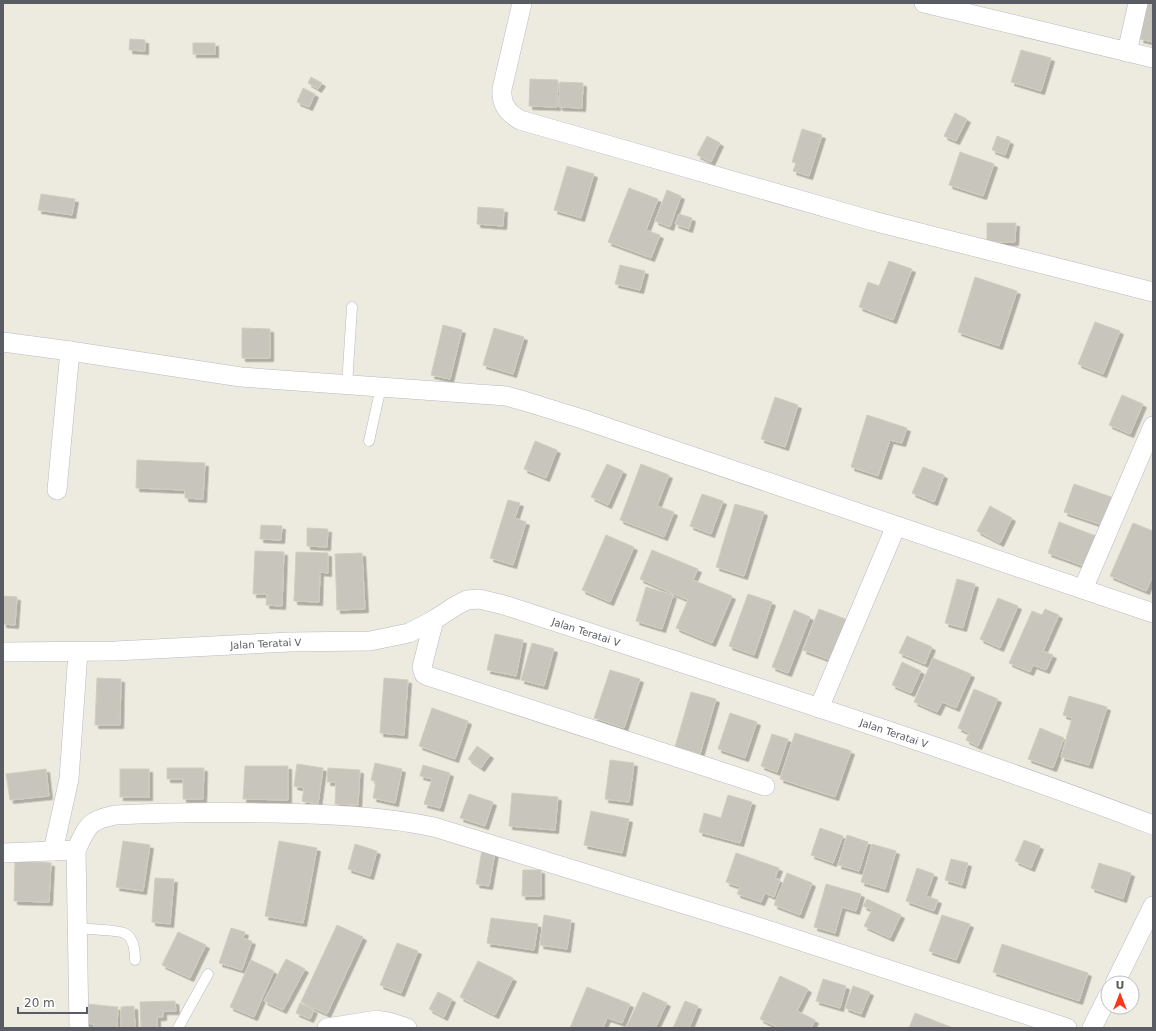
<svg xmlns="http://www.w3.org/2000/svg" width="1156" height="1031" viewBox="0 0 1156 1031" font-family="'DejaVu Sans',sans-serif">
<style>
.building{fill:#c8c5bd;stroke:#d2cdbd;filter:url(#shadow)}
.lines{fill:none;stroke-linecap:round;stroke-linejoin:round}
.lane-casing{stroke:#b8bac0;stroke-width:11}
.street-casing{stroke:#b8bac0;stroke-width:20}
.lane{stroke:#fff;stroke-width:10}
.street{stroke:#fff;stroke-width:19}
.labels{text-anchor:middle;stroke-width:4;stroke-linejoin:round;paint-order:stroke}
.street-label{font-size:10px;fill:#595c62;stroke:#fff}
</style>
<defs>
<filter id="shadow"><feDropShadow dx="3.5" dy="3.5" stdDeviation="0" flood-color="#0004"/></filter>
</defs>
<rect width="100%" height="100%" fill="#edebdf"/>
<g class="building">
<polygon points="1147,3 1153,3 1153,42 1140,39"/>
<polygon points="130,39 145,40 145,51 129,50"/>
<rect x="193" y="43" width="22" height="11"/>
<polygon points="1021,50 1051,58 1041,91 1011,82"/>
<polygon points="311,77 322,83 318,89 308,83"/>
<polygon points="530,79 558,80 557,107 529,106"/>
<polygon points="560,82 583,83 582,108 559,107"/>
<polygon points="303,88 315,94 309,107 297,102"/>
<polygon points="955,113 967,119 956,141 944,136"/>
<polygon points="802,129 822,135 809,176 793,171 796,163 792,162"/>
<polygon points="707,136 720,143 711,162 697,155"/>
<polygon points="997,136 1010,141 1005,155 992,150"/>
<polygon points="960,152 994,164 983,196 949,185"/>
<polygon points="567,166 594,174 581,218 554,210"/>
<polygon points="629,188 658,199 646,230 660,235 651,258 608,242"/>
<polygon points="667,190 681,196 670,227 655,221"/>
<polygon points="41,194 75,199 72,215 38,210"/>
<polygon points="478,207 504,209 503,226 477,224"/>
<polygon points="679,214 692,218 689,229 675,224"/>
<polygon points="987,223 1016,223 1015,242 987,242"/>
<polygon points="889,261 912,269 893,320 859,307 868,282 879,286"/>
<polygon points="620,265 645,271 640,290 615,284"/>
<polygon points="975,277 1017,291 999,346 958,332"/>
<polygon points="1095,322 1120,331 1103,374 1078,364"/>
<polygon points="443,325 462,330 450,379 431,375"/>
<polygon points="242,328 270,329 270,358 242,358"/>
<polygon points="494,328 524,337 513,374 483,365"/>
<polygon points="1122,395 1143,404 1130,434 1109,425"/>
<polygon points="775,397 798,405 785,447 761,439"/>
<polygon points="867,415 907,428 902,443 890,440 878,476 851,467"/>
<polygon points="535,441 557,450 546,478 524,469"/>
<polygon points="137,460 205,463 203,499 185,498 185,490 136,488"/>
<polygon points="607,464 623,471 608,505 591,497"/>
<polygon points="641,464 669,475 657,506 674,512 664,537 620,520"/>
<polygon points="923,467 944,475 934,502 912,493"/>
<polygon points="1074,484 1114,498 1105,526 1064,512"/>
<polygon points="702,494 723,501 711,534 690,526"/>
<polygon points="508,500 520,503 515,518 526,522 513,565 490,558"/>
<polygon points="735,504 764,512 744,576 716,567"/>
<polygon points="990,506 1012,518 1000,543 977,531"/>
<polygon points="1059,522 1096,536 1084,566 1048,553"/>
<polygon points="1133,523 1153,531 1153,575 1146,591 1110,576"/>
<polygon points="261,525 282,526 281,540 260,539"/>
<polygon points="307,528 328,529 327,547 307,546"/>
<polygon points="606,535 634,547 610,602 582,590"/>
<polygon points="652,550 698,569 693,580 732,596 712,643 676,628 688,600 640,579"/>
<polygon points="255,551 284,552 282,606 266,605 267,594 253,594"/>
<polygon points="296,552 328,553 328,573 320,572 319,602 294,601"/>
<polygon points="362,553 365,609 337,610 335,554"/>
<polygon points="957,579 975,584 963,628 945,623"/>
<polygon points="646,587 673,595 662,629 636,621"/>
<polygon points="748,594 772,602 754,655 729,646"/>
<polygon points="3,596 17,597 15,625 3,624"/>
<polygon points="998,598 1018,606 1000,648 980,639"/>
<polygon points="819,609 848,620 833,661 803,650"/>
<polygon points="1045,609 1059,615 1043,651 1053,655 1046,670 1033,665 1030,672 1009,663 1032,611 1042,615"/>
<polygon points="794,610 810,617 788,673 772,667"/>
<polygon points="495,634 523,640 516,676 487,670"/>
<polygon points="907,636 932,647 925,664 899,653"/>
<polygon points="532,643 554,649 544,686 521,680"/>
<polygon points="933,658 971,674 956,708 942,702 937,712 914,702"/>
<polygon points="902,662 921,671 911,693 892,685"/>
<polygon points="610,670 640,679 624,728 594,718"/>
<polygon points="97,678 121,679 120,725 95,725"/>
<polygon points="384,678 408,680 404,735 380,733"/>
<polygon points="974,689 998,699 978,746 966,740 969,733 958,728"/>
<polygon points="691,692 716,699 700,754 675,747"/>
<polygon points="1069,696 1107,707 1089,765 1061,757 1072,718 1063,715"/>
<polygon points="432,708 468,721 455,759 419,746"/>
<polygon points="730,713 757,722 745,758 718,749"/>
<polygon points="1040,728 1064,738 1053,768 1028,759"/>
<polygon points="795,733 851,751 835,797 780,779"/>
<polygon points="772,734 788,739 777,772 761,766"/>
<polygon points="477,746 490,755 481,768 468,759"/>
<polygon points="610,760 634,763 629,802 605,799"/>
<polygon points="375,763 402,769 395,803 373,798 376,782 371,780"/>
<polygon points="297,764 323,768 318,804 302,801 304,788 294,786"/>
<polygon points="423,765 450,773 440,808 424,804 432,779 420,776"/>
<polygon points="245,766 288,766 288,800 243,799"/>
<polygon points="167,768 204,768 203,799 183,799 183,779 167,779"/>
<polygon points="328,768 360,770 358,805 335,804 336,782 327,782"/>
<polygon points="46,769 49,796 10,800 6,774"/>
<rect x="120" y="769" width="29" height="28"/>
<polygon points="512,793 558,797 555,830 509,826"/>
<polygon points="469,794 493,802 485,826 460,818"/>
<polygon points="728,795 752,802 740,843 699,832 704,813 721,818"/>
<polygon points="591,811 629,819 622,853 584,845"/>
<polygon points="820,828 843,836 833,863 811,855"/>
<polygon points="847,835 868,842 859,871 838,865"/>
<polygon points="1024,840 1040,846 1031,868 1015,861"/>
<polygon points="123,841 150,845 143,891 116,887"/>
<polygon points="279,841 317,848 303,923 265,916"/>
<polygon points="355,844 377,851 370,876 348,869"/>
<polygon points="872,844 896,851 885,889 861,882"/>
<polygon points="482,850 495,852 489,886 476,884"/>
<polygon points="736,853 779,868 775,878 780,880 774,897 765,893 761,902 737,894 740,887 726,882"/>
<polygon points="951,859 968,863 962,885 945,880"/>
<polygon points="15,861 51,863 49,902 14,901"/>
<polygon points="1099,863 1131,873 1123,899 1091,888"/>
<polygon points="917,868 934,874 926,896 938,900 934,911 906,901"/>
<polygon points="523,870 541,870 541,896 522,896"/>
<polygon points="787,873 812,883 800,915 774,905"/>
<polygon points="155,878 174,879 170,924 152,922"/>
<polygon points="826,884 861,894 856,911 842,907 835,933 814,927"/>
<polygon points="867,899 901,915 890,938 864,926 872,910 863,906"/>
<polygon points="544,915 571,920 567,949 540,945"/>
<polygon points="942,915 970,924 956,960 929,951"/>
<polygon points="491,918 538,924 534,950 487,943"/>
<polygon points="337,925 363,937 327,1014 301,1002"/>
<polygon points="231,928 245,932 243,938 252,941 242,970 219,963"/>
<polygon points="178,932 206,945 190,978 162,965"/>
<polygon points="397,943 418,951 401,993 380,985"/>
<polygon points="1002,944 1088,973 1079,1001 993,972"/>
<polygon points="286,959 305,969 283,1010 264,1001"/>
<polygon points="251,960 274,971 254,1017 230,1007"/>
<polygon points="478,961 513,978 495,1015 460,997"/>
<polygon points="780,976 808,989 797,1011 815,1020 811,1028 779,1028 760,1019"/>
<polygon points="823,979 846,986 840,1008 816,1001"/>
<polygon points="853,986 870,992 861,1014 845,1008"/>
<polygon points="587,987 630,1004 622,1023 607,1018 603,1028 570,1028"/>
<polygon points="438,992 452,999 444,1017 429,1009"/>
<polygon points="643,992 667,1003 655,1028 626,1028"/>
<polygon points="175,1001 176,1011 163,1011 163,1017 157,1017 157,1028 141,1028 140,1002"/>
<polygon points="685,1001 698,1006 689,1028 673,1028"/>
<polygon points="300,1003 314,1010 310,1019 296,1013"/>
<polygon points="87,1004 118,1007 117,1028 94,1028 94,1024 85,1023"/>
<polygon points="134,1006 135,1028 121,1028 121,1007"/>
<polygon points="915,1013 953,1028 909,1028"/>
</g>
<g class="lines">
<defs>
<g id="lane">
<polyline points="347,385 352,307"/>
<polyline points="369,441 381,387"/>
<path d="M77 928C85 929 119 930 124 933 134 937 135 951 135 960"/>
<polyline points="178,1028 208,974"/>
</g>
<g id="street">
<path d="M522 3 502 89C501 105 507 112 520 120L873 221 1153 292"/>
<polyline points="924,3 1153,58"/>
<polyline points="1127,52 1138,3"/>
<polyline points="3,342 70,351 241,377 506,396 524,401 582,419 1153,613"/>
<polyline points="57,490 70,351"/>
<polyline points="1083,589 1153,426"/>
<polyline points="434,620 422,667 424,674 428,676 765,786"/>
<path id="s1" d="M3 652 115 651 290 642 370 641 409 633 434 620 457 605 467 600 479 599 504 605C721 676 939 744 1153 825"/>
<polyline points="819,708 896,526"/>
<polyline points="76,850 79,1028"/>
<polyline points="53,851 69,779 78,652"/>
<path d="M3 853 76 850C88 826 87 821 115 815 167 812 220 812 273 813 327 814 381 816 434 827L752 925 1067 1028"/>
<polyline points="1115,983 1153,906"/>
<polyline points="327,1028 377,1020 389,1022 407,1028"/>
<polyline points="1092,1028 1108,996"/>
</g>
</defs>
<use href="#lane" class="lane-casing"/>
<use href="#street" class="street-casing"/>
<use href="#lane" class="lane"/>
<use href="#street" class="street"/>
</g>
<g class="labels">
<g class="street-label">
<text dy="4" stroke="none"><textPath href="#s1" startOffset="598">Jalan Teratai V</textPath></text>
<text dy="4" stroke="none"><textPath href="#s1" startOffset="263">Jalan Teratai V</textPath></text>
<text dy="4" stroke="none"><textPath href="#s1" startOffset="922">Jalan Teratai V</textPath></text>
</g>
</g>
<rect width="1156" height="1031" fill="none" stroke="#595c62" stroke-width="8"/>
<g transform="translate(1120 995)"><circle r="19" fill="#ffffff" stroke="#bdbec0"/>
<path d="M0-3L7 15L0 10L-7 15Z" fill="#f9371a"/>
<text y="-6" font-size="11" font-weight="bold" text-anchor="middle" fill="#595c62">U</text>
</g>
<path d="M18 1007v6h69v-6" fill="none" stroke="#595c62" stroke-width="2"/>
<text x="24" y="1007" font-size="12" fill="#595c62" stroke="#ffffff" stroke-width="3" paint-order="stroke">20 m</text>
</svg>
